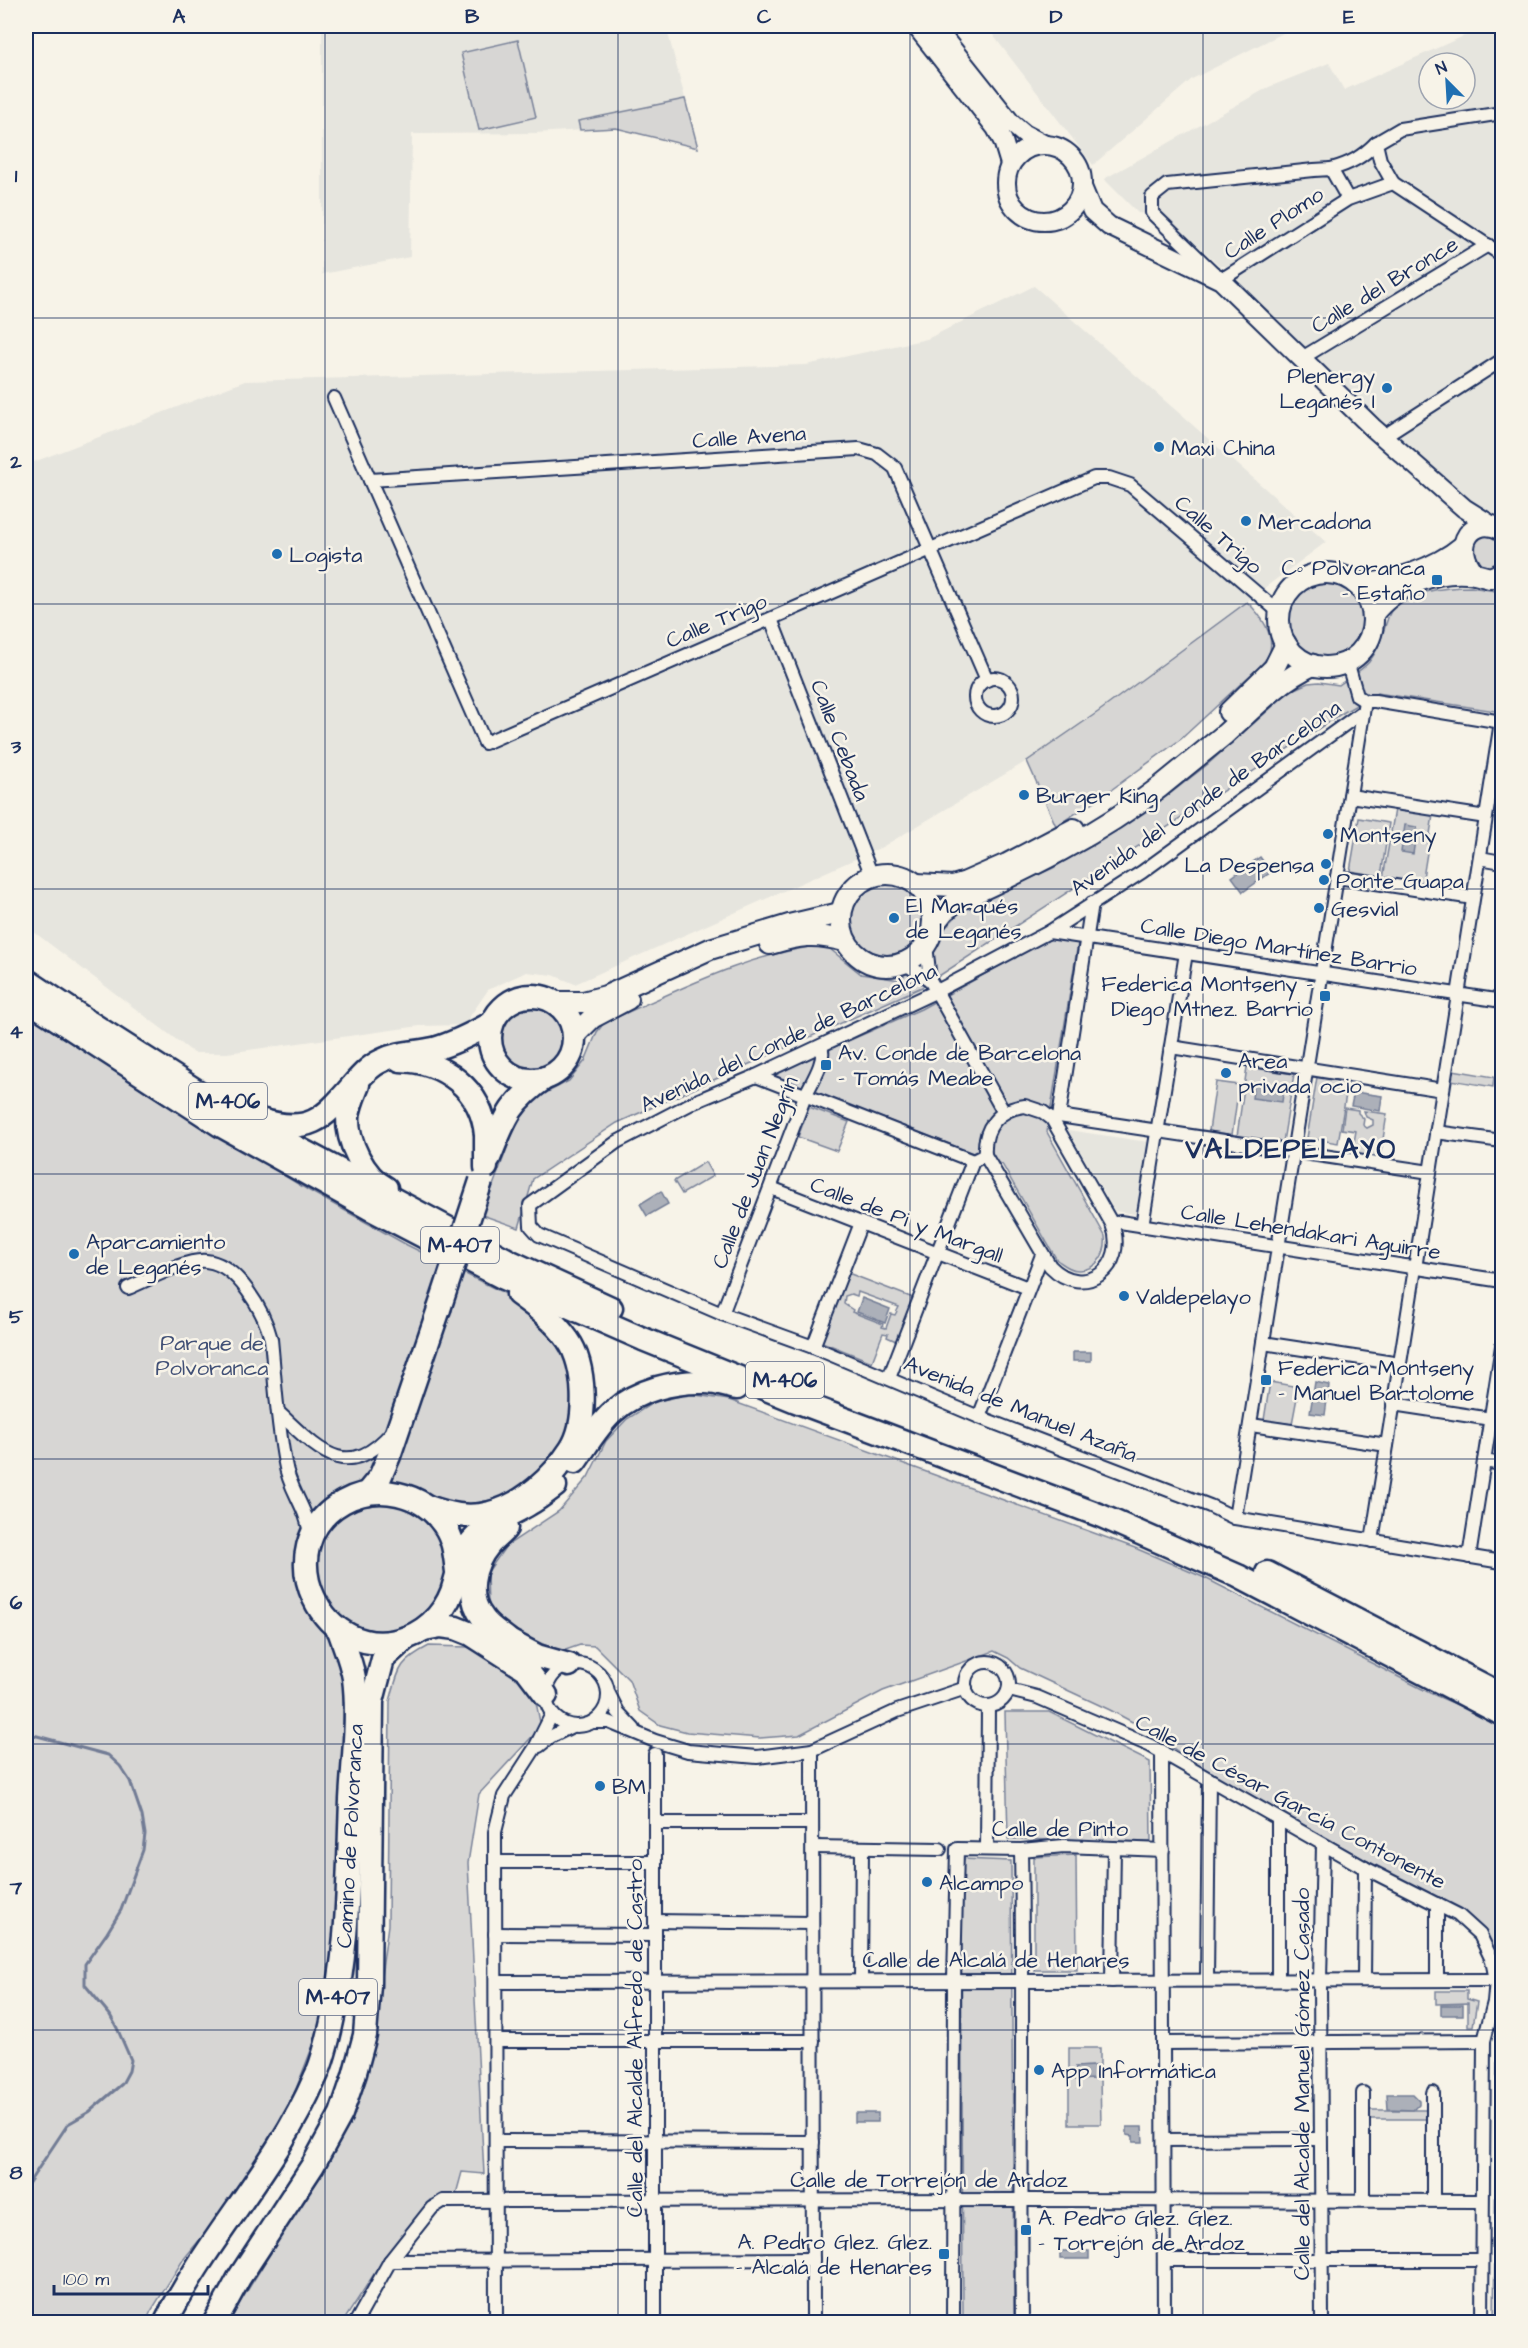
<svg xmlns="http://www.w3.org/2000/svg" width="1528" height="2348" viewBox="0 0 1528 2348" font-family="'Architects Daughter',sans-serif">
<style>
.built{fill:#e6e5de;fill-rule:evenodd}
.green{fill:#d7d6d4;stroke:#798299;stroke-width:1.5;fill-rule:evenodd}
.water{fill:#acb0b9;stroke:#727c95;stroke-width:1.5}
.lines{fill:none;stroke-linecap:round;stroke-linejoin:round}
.stream{stroke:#727c95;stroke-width:3}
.street-casing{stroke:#1b2f5e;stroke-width:16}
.secondary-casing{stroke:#1b2f5e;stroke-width:22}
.primary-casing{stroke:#1b2f5e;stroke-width:24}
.highway-casing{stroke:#1b2f5e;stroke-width:27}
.street{stroke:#f7f3e8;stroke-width:12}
.secondary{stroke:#f7f3e8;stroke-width:18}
.primary{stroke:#f7f3e8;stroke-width:20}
.highway{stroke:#f7f3e8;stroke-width:22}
.highway-bridge-casing{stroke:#1b2f5e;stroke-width:27;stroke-linecap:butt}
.highway-bridge{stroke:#f7f3e8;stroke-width:22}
.grid{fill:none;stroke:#1b2f5e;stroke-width:1.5;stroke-opacity:0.55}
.poi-dot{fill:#1f6fb2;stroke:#f7f3e8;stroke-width:2}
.labels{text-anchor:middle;stroke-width:5;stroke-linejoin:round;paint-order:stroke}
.shield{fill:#f7f3e8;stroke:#5d6a87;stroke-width:1.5}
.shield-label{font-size:21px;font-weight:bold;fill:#1b2f5e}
.street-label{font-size:22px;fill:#1b2f5e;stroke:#f7f3e8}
.poi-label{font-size:22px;fill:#1b2f5e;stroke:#f7f3e8;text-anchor:start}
.park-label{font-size:22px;fill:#415076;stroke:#f7f3e8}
.district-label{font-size:28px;font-weight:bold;letter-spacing:1.5px;fill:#1b2f5e;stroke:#f7f3e8}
.neatline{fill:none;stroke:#1b2f5e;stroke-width:2}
.grid-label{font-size:20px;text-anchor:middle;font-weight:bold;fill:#1b2f5e}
</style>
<rect width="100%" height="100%" fill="#f7f3e8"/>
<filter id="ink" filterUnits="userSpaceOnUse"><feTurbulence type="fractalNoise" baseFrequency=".0167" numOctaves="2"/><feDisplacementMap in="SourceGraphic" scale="12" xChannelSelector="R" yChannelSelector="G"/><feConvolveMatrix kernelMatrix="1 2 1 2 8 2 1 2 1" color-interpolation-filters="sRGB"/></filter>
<g filter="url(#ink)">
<g class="built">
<polygon points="322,26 666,26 698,148 616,128 535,133 412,134 410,257 322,274"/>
<polygon points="986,26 1297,26 1192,79 1093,165"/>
<path d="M1486 26H1502V526L1464 506 1412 450 1242 287 1240 282 1225 266H1220L1166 216 1138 213 1104 179 1269 87 1329 63 1344 90ZM1429 63H1465V99H1429Z"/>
<polygon points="1034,286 1326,542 1098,712 1027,761 882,847 575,984 553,975 526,972 488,990 464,1025 420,1026 227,1053 194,1053 26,926 26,465 245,381 806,365 927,339"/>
<polygon points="1068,1130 1148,1142 1136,1214 1115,1211"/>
</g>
<g class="green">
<polygon points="518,40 536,117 479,130 461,53"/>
<polygon points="685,99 698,148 616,128 580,130 578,121"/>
<polygon points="1488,533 1502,539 1502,565 1493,570 1476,565 1471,548 1477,538"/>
<circle cx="1325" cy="621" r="37"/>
<path d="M1471 587 1502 592V712L1377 693 1341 714 922 987 617 1123 533 1179 519 1228 482 1215 521 1111 542 1095 569 1081 585 1061 597 1032 604 1023C675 992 747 953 825 945L861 974 899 980 938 942 946 927 963 909 1053 868 1162 800 1208 764 1290 691 1308 683 1319 682 1339 685C1348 678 1361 671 1369 662 1380 648 1383 631 1389 615 1399 591 1449 587 1471 587Z"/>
<path d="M1247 602C1260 614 1276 635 1269 654 1268 658 1263 662 1260 666L1181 739 1100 798 1056 826 1027 761 1098 712Z"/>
<polygon points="1395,809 1433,815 1422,884 1383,878"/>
<polygon points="1359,818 1389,823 1381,876 1350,871"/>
<circle cx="887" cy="917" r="38"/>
<path d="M1049 939 1078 943 1047 1132 1105 1236C1107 1252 1098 1270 1079 1270 1071 1271 1063 1264 1057 1260L1002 1164 770 1075 921 1009Z"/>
<circle cx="532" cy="1038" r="34"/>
<polygon points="26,1005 149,1094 308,1190 407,1245 516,1299 556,1335 576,1383 567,1433 546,1471 506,1497 470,1504 434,1500 325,1504 306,1607 334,1643 344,1681 338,1920 326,2012 278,2135 240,2191 183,2260 151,2311 146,2322 26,2322"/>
<polygon points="1247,1067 1294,1074 1283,1142 1237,1136"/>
<polygon points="1453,1070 1494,1077 1493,1087 1451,1080"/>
<polygon points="1317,1077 1348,1082 1338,1143 1307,1138"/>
<polygon points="1216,1082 1239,1085 1232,1135 1209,1131"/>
<polygon points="809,1107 849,1122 837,1151 798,1137"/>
<polygon points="1345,1108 1358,1110 1358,1113 1364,1119 1363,1125 1367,1128 1373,1125 1373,1120 1366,1117 1364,1111 1387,1114 1380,1158 1352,1153 1356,1131 1342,1129"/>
<polygon points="705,1162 713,1176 682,1194 674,1181"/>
<path d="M848 1273 913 1298 896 1341 887 1337 888 1334 883 1333 872 1362 822 1342ZM858 1292 899 1307 895 1315 891 1314 886 1328 882 1327 883 1324 852 1312 853 1310 844 1304 845 1296 851 1294 857 1296Z"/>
<polygon points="1270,1382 1299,1387 1292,1424 1264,1420"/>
<polygon points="689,1394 729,1400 1135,1548 1205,1578 1430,1693 1502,1724 1502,1955 1495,1956 1491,1942 1468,1918 1189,1760 1153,1733 1110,1710 1020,1668 1008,1658 994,1651 883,1691 799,1735 760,1738 687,1732 660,1725 640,1711 629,1680 595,1646 580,1645 560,1652 508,1628 488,1606 487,1573 506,1546 559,1511 588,1477 606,1441 627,1419 654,1402"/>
<polygon points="1502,1409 1502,1457 1495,1456"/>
<circle cx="381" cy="1567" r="65"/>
<path d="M429 1646 468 1647 532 1682 541 1727 479 1794 468 1863 484 2174 462 2172 456 2194 430 2200 385 2257 343 2322H228L352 2121 368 2075 388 1925 390 1701C399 1669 398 1662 429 1646Z"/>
<polygon points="1005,1712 1049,1712 1150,1762 1151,1842 1008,1839"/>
<polygon points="1076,1855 1077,1970 1034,1970 1034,1857"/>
<polygon points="961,1859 1011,1861 1014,2322 963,2322"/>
<polygon points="1436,1991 1467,1991 1467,1999 1477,2002 1473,2026 1468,2026 1468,2003 1436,2004"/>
<polygon points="1502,2017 1502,2322 1494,2322 1497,2050"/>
<polygon points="1069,2048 1100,2048 1100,2066 1076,2067 1075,2079 1100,2079 1101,2124 1069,2124"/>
<rect x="1370" y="2110" width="57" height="9"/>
</g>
<g class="water">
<polygon points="1405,825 1417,827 1413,854 1401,852"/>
<polygon points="1260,857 1271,872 1243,892 1232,877"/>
<polygon points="1254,1083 1284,1087 1282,1102 1252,1098"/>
<polygon points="1354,1092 1382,1096 1380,1111 1351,1106"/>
<polygon points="661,1191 668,1204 647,1216 640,1204"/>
<polygon points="862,1298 890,1309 885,1323 857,1312"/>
<rect x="1073" y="1352" width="18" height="9"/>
<polygon points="1315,1382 1329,1385 1325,1415 1310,1413"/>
<rect x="1441" y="2005" width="22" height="10"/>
<polygon points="1094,2066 1094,2079 1075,2080 1076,2067"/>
<polygon points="1387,2094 1413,2094 1419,2100 1419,2104 1413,2110 1388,2109"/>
<rect x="855" y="2113" width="23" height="9"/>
<polygon points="1127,2127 1142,2127 1143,2142 1133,2142 1133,2136 1127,2135"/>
<rect x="1060" y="2251" width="29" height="8"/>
</g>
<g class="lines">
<polyline class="stream" points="26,1733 108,1755 120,1766 130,1781 142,1816 145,1834 143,1850 121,1910 107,1933 85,1964 85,1985 110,2015 117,2028 131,2060 129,2071 122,2084 89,2112 68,2124 26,2187"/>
<defs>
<g id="street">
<path d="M1331 169C1350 164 1362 157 1376 143"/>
<polyline points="1393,183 1380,160 1376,143 1400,129 1502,113"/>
<polyline points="1348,199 1331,169 1314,170 1167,185 1152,197 1152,213 1221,280 1348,199 1393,183 1502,255"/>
<polyline points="1302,358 1488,245"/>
<polyline points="334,398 485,743 1094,478 1109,478 1130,485 1280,613"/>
<polyline points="1384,436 1502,360"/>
<polyline points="370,480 859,449 877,454 895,468 987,680"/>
<polyline points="771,619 872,876"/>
<polyline points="1347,661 1357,696 1365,701"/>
<circle cx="994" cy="697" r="19"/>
<polyline points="1365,701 1375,701 1502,722"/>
<polyline points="1362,712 1142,872 1049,932 937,991 756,1076 694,1102 617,1142 530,1205 531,1226 539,1235 722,1314 813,1347 979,1417 1210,1506 1235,1518 1502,1562"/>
<polyline points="1350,796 1486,817"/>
<polyline points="1480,858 1502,862"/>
<polyline points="1337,877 1473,898"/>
<polyline points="1049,932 1502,1001"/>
<polyline points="926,945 930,980 1003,1111"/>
<polyline points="904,963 930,980"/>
<polyline points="1171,1047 1443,1090"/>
<polyline points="756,1076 973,1161"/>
<path d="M1025 1106 1043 1112 1052 1119 1112 1224C1129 1267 1084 1301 1050 1266L985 1155C983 1128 998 1109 1025 1106Z"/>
<polyline points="1059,1116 1430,1172"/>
<polyline points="1053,1119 1059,1116 1060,1110 1092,903"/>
<polyline points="1436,1132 1502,1141"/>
<polyline points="771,1188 1028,1288"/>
<polyline points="1112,1224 1120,1222 1502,1281"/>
<polyline points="1142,1226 1186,953"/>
<path d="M128 1288C148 1280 185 1259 206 1261 238 1264 264 1312 271 1339 275 1380 277 1422 285 1463 289 1490 308 1509 310 1536"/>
<path d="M722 1314 805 1096C811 1083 827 1060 821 1046"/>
<polyline points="1263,1343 1400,1364"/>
<polyline points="813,1347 861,1223"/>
<polyline points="889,1378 973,1161 985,1155"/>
<polyline points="1393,1404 1491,1419"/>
<path d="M279 1413C318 1449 346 1484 392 1432"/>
<polyline points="979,1417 1042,1255"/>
<polyline points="1251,1425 1387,1445"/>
<polyline points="1484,1461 1502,1464"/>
<polyline points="1235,1518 1365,701"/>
<polyline points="1372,1541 1501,722"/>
<polyline points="1469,1557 1502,1346"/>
<circle cx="987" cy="1684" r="22"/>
<circle cx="577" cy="1695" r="31"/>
<polyline points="1009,1690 1037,1697 1151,1746 1365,1868 1458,1915 1480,1935 1492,1960 1496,1980 1494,2002 1484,2041 1482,2322"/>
<polyline points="609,1694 618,1712 634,1729"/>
<polyline points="594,1722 609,1722 655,1741 688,1751 757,1757 812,1750 897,1711 966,1688"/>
<polyline points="539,1746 550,1737 572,1726"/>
<polyline points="812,1750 813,2322"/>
<polyline points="1162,1751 1164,2322"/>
<polyline points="655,1823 812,1823"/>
<polyline points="813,1847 940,1849"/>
<polyline points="987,1849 988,1706"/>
<path d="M1021 1850C1024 2007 1020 2165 1022 2322"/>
<polyline points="495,1862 655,1862"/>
<polyline points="1437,1904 1437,1980"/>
<polyline points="655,1921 812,1923"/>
<polyline points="495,1934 655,1935"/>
<polyline points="861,1980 862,1849"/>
<polyline points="1207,1980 1209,1779"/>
<polyline points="1278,1980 1278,1819"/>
<polyline points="1364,1980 1365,1868"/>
<polyline points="1112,1981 1114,1848"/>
<polyline points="496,1982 1496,1980"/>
<polyline points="496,2041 813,2041"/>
<polyline points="1163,2043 1484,2041"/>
<polyline points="1164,2140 1320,2139"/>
<polyline points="496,2141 813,2142"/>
<polyline points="1363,2200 1363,2093"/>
<polyline points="1433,2200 1433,2093"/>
<polyline points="1164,2260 1481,2260"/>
<polyline points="390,2261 813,2259"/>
<polyline points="356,2322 390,2261 432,2208 443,2201 1020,2200 1481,2201"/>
<polyline points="496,2322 495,1832 504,1796 535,1748 552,1714"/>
<polyline points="655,2322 655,1754"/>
<polyline points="953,2322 954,1980 957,1849 1021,1850 1064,1846 1163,1850"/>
<polyline points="1322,2322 1320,1980 1323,1845"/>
</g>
<g id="secondary">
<polyline points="916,26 996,128 1003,141 1010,164"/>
<polyline points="934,26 1011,123 1024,134 1045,145"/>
<circle cx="1044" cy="183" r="38"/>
<polyline points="1082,187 1092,211 1109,226 1221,280 1372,427 1464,508 1491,525"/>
</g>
<g id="primary">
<path d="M1502 530C1474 513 1449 545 1475 574L1490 578 1502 573"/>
<circle cx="1326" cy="620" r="47"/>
<path d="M1356 583C1390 586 1438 567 1463 546"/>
<path d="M1373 614C1395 585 1439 568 1475 574"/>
<polyline points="1229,712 1274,668 1286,644"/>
<circle cx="887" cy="920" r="46"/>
<polyline points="917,884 953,886 966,882 1007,864 1074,829"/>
<path d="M933 925 944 911 957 901C1028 869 1098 835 1160 787 1181 770 1203 752 1224 735 1253 709 1278 681 1313 665"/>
<path d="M770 944C800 935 814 933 845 941"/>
<polyline points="554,1002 583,1002 606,996 710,949 789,925 840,913"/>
<polyline points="574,1036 592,1018 628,999"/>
</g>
<g id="highway">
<polyline points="26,980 83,1018"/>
<circle cx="532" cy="1038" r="42"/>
<polyline points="26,999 220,1125 369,1208 504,1278 643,1339 796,1401 1099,1515 1238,1576 1502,1714"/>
<polyline points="89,1022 228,1111 511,1262 611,1308"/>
<path d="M400 1060C443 1061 482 1089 486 1135 486 1145 486 1156 486 1167"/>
<path d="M358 1085C354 1095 349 1106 348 1117 347 1142 364 1177 386 1188"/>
<path d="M260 1120C309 1134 322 1121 353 1085 361 1076 370 1066 381 1061 398 1052 416 1053 434 1049 455 1043 474 1033 492 1023"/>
<path d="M489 1158C505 1119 509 1103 545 1078"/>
<path d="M575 1462C587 1445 598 1425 614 1411 637 1390 674 1381 705 1382 716 1382 727 1386 737 1388"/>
<polyline points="367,1493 380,1477 389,1456 439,1309"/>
<path d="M428 1507C448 1514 468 1519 490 1513 523 1505 553 1477 571 1449 588 1423 586 1365 568 1340 555 1321 536 1307 518 1294"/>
<path d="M506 1528C501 1534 494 1539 489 1545 472 1565 466 1597 483 1618 489 1627 500 1633 508 1640"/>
<path d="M457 1572C455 1556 454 1539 444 1525 422 1492 377 1483 343 1502 265 1546 322 1668 406 1638 431 1629 449 1607 455 1582 459 1568 462 1553 472 1541 488 1523 509 1516 529 1504 538 1499 547 1492 555 1486"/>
<polyline points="1267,1573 1502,1695"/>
<polyline points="424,1629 441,1626 456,1628 471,1634 527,1670 546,1695"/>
<polyline points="496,1634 537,1656 569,1665"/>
<path d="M166 2322C208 2236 277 2167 315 2078 323 2062 327 2043 331 2026 349 1952 348 1876 351 1800 353 1760 359 1717 354 1678 351 1661 344 1645 339 1630"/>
<polyline points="215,2322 239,2278 313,2165 341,2114 354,2076 365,2035 369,1985 372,1701 383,1659 406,1638"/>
</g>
</defs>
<use href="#street" class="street-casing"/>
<use href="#secondary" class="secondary-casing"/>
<use href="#primary" class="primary-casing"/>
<use href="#highway" class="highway-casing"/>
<use href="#street" class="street"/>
<use href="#secondary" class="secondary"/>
<use href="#primary" class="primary"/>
<use href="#highway" class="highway"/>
<defs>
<polyline id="highway-bridge" points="439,1309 481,1181"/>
</defs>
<use href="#highway-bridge" class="highway-bridge-casing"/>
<use href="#highway-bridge" class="highway-bridge"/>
</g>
</g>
<path class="grid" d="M325 26V2322M618 26V2322M910 26V2322M1203 26V2322M26 318H1502M26 604H1502M26 889H1502M26 1174H1502M26 1459H1502M26 1744H1502M26 2030H1502"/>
<g class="poi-dot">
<circle cx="1387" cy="388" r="6"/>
<circle cx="1159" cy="447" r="6"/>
<circle cx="1246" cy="521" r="6"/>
<circle cx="277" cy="554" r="6"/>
<rect x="1431" y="574" width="12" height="12" rx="3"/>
<circle cx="1024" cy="795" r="6"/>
<circle cx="1328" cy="834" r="6"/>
<circle cx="1326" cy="864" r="6"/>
<circle cx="1324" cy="880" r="6"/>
<circle cx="1319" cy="908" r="6"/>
<circle cx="894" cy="918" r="6"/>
<rect x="1319" y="990" width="12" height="12" rx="3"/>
<rect x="820" y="1059" width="12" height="12" rx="3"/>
<circle cx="1226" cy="1073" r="6"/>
<circle cx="74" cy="1254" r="6"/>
<circle cx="1124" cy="1296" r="6"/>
<rect x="1260" y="1374" width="12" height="12" rx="3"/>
<circle cx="600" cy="1786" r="6"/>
<circle cx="927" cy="1882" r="6"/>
<circle cx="1039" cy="2070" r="6"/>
<rect x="1020" y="2224" width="12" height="12" rx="3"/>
<rect x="938" y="2248" width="12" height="12" rx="3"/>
</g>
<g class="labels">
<g class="shield">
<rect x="189" y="1083" width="78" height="36" rx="4.5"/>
<rect x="421" y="1227" width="78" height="36" rx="4.5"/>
<rect x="746" y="1362" width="78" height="36" rx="4.5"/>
<rect x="299" y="1979" width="78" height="36" rx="4.5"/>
</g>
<g class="shield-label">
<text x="228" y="1108">M-406</text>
<text x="460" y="1252">M-407</text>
<text x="785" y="1387">M-406</text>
<text x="338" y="2004">M-407</text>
</g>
<g class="street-label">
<text transform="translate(1273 222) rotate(-33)" y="8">Calle Plomo</text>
<text transform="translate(1384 284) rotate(-31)" y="8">Calle del Bronce</text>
<text transform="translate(749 436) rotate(-4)" y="8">Calle Avena</text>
<text transform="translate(1219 534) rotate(41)" y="8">Calle Trigo</text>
<text transform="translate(716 620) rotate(-23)" y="8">Calle Trigo</text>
<text transform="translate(841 740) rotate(69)" y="8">Calle Cebada</text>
<text transform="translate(1205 797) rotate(-35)" y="8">Avenida del Conde de Barcelona</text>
<text transform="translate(1279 946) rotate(9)" y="8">Calle Diego Martínez Barrio</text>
<text transform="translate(788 1037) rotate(-25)" y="8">Avenida del Conde de Barcelona</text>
<text transform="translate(754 1172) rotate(-69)" y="8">Calle de Juan Negrín</text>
<text transform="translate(907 1219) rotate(21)" y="8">Calle de Pi y Margall</text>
<text transform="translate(1311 1231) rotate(9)" y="8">Calle Lehendakari Aguirre</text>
<text transform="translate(1021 1408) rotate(22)" y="8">Avenida de Manuel Azaña</text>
<text transform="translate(1291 1801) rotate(28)" y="8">Calle de César García Contonente</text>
<text x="1060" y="1836">Calle de Pinto</text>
<text transform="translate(349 1836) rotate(-87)" y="8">Camino de Polvoranca</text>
<text x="996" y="1967">Calle de Alcalá de Henares</text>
<text transform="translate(634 2038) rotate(-90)" y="8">Calle del Alcalde Alfredo de Castro</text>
<text transform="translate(1301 2084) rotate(-90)" y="8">Calle del Alcalde Manuel Gómez Casado</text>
<text x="929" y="2187">Calle de Torrejón de Ardoz</text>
</g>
<g class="poi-label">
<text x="1375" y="383" text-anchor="end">Plenergy<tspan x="1375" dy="25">Leganés I</tspan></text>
<text x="1171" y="455">Maxi China</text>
<text x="1258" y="529">Mercadona</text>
<text x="289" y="562">Logista</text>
<text x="1425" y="575" text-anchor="end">Cº Polvoranca<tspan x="1425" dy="25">- Estaño</tspan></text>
<text x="1036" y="803">Burger King</text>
<text x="1340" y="842">Montseny</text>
<text x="1314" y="872" text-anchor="end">La Despensa</text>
<text x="1336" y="888">Ponte Guapa</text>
<text x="906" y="913">El Marqués<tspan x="906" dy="25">de Leganés</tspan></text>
<text x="1331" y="916">Gesvial</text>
<text x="1313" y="991" text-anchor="end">Federica Montseny -<tspan x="1313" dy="25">Diego Mtnez. Barrio</tspan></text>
<text x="838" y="1060">Av. Conde de Barcelona<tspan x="838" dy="25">- Tomás Meabe</tspan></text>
<text x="1238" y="1068">Area<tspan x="1238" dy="25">privada ocio</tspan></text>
<text x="86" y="1249">Aparcamiento<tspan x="86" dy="25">de Leganés</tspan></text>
<text x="1136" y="1304">Valdepelayo</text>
<text x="1278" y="1375">Federica Montseny<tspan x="1278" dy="25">- Manuel Bartolome</tspan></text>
<text x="612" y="1794">BM</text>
<text x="939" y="1890">Alcampo</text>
<text x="1051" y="2078">App Informática</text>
<text x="1038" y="2225">A. Pedro Glez. Glez.<tspan x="1038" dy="25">- Torrejón de Ardoz</tspan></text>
<text x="932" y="2249" text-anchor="end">A. Pedro Glez. Glez.<tspan x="932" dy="25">- Alcalá de Henares</tspan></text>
</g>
<g class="park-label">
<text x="212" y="1350">Parque de<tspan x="212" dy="25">Polvoranca</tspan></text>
</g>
<g class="district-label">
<text x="1291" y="1158">VALDEPELAYO</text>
</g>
</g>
<rect width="1528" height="2348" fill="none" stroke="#f7f3e8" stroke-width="66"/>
<g transform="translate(1447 81) rotate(336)"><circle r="28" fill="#f7f3e8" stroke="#9fa5b1" stroke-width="1.5"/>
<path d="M0-4.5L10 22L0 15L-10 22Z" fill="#1f6fb2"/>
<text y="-9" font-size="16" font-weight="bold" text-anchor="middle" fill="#1b2f5e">N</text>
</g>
<path d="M54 2285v9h154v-9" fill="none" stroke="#1b2f5e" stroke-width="3"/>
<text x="63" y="2285" font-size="18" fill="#1b2f5e" stroke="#f7f3e8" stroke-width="4.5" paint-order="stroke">100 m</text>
<rect x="33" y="33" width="1462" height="2282" class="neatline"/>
<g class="grid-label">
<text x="179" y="23">A</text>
<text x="472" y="23">B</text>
<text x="764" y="23">C</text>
<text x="1056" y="23">D</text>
<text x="1349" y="23">E</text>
<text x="16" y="182">1</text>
<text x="16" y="468">2</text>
<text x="16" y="753">3</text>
<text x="16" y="1038">4</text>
<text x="16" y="1323">5</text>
<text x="16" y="1609">6</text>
<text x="16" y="1894">7</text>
<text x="16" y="2179">8</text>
</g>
</svg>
